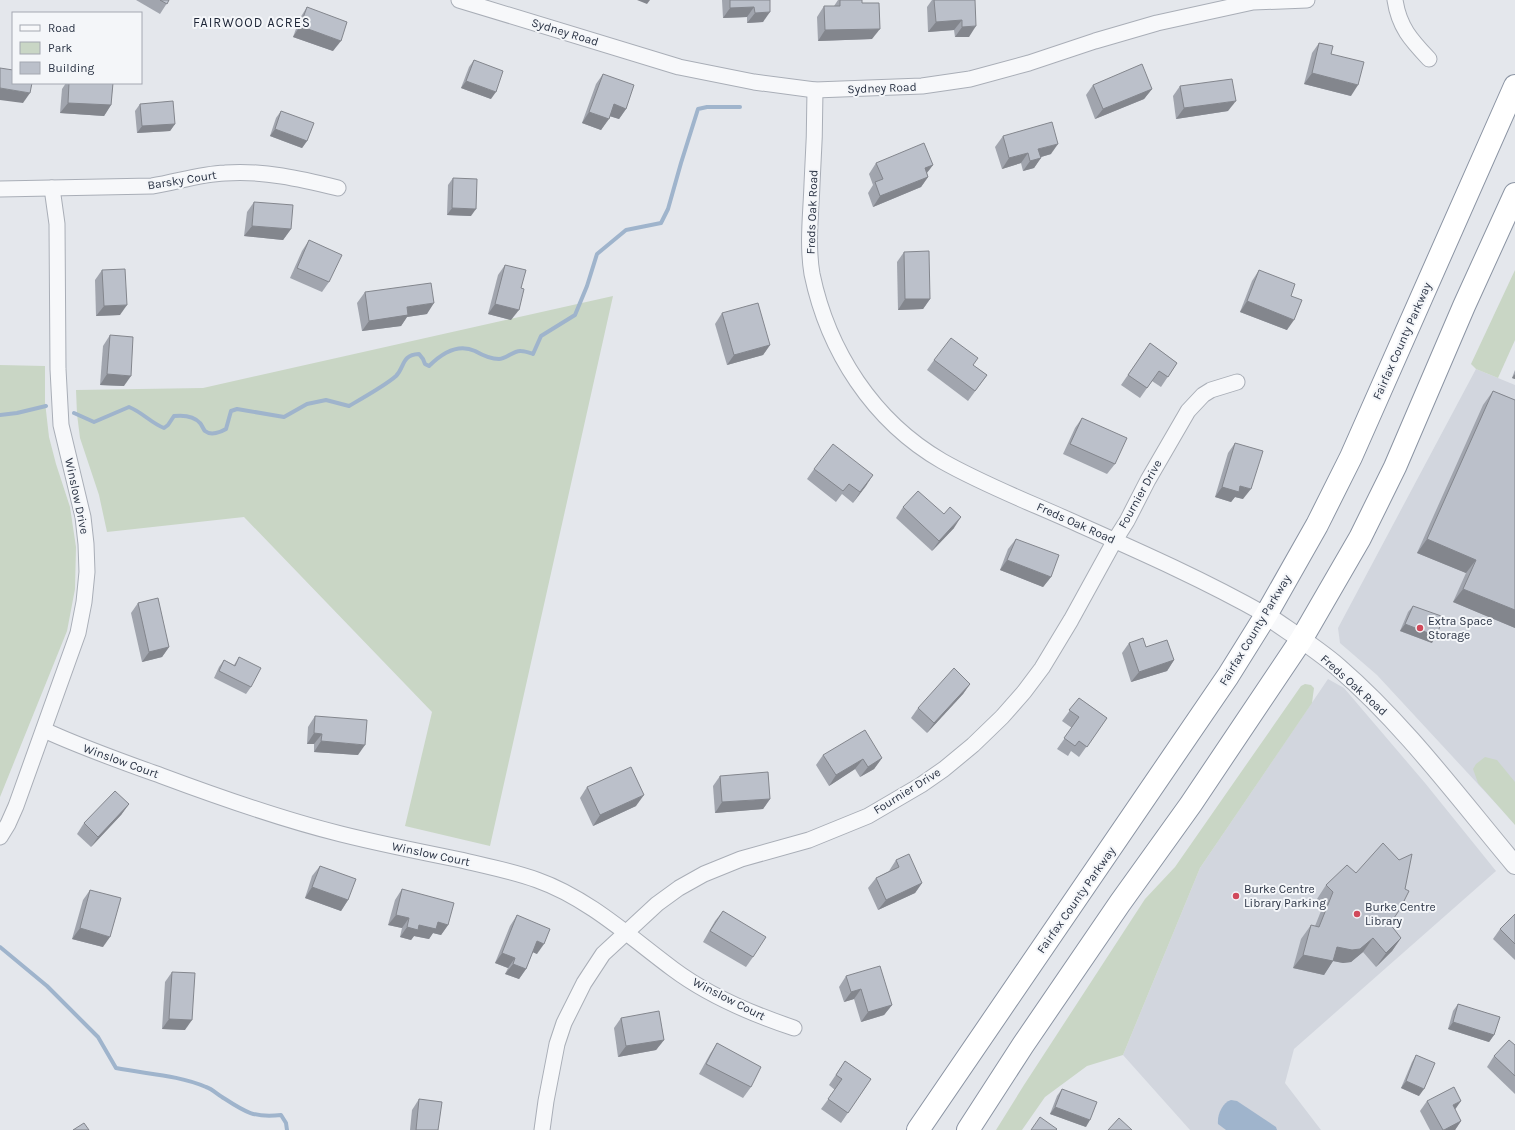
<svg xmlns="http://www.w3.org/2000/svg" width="1515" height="1130" viewBox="0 0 1515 1130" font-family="Karla,sans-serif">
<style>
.built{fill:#d2d6de}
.green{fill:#c9d6c5}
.water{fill:#9fb4cc}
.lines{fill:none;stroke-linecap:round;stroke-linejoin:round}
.stream{stroke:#9fb4cc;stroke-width:4}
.minor-casing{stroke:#a9aeb7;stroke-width:17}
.tertiary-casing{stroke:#a9aeb7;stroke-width:20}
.trunk-casing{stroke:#8b94a3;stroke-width:24}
.minor{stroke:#f7f8fa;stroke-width:15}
.tertiary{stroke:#f7f8fa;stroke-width:18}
.trunk{stroke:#fff;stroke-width:22}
.wall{fill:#a1a5ae}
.shaded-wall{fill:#83868d}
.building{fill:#bbc0ca;stroke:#83868d}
.poi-dot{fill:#d1495b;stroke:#f4f6f9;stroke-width:1.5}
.labels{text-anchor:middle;stroke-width:4;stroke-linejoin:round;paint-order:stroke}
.street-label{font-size:12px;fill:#2b3445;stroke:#f4f6f9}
.poi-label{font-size:12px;fill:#2b3445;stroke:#f4f6f9;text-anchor:start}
.neighbourhood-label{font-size:13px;letter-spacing:1px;fill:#1d2536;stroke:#f4f6f9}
</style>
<rect width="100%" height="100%" fill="#e4e7ec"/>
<g class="built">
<polygon points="1476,369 1515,385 1515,824 1377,675 1340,643 1338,628"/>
<polygon points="1328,679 1344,688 1425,783 1496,871 1294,1049 1285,1083 1321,1130 1190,1130 1123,1055 1200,868"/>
</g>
<g class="green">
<polygon points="1515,270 1515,340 1498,378 1476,369 1471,364"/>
<polygon points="613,296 490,846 405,826 432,712 244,517 107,532 99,495 80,438 77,414 76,390 203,388"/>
<polygon points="0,365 45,366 45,402 49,437 56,464 70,507 76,547 75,589 67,631 0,797"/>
<polygon points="1305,684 1311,685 1314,688 1312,703 1200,868 1123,1055 1087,1066 1045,1097 1022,1130 996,1130 1024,1085 1145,899 1175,867 1301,686"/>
<polygon points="1485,757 1497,760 1515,782 1515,825 1478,783 1473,769 1476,764"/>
</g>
<path class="water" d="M1231 1100 1237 1101 1276 1127 1277 1130H1226L1218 1124C1217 1115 1222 1103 1231 1100Z"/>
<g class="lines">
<g class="stream">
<path d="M74 413 94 422 129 407C142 412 151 423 164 428L168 425 174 416C183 415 193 415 200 423 202 425 203 429 205 431 211 436 221 432 226 429L231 411 237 409 284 417 307 404 326 400 349 406C361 399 386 385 396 376 405 367 401 355 419 354L423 359 425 364 429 366C441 354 458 343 475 351 482 355 491 359 499 359 506 359 514 350 521 351 525 351 530 353 533 354L541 336 575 315 587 286 597 254 626 230 661 223 668 209 681 163 698 109 707 107H740"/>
<polyline points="0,415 17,413 46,406"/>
<path d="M0 947 47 986 98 1037 116 1068C146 1074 178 1075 206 1087 212 1089 217 1094 222 1097 245 1112 253 1118 281 1115L286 1123 287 1130"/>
</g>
<defs>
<g id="minor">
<polyline points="459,0 679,67 754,82 815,90 922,86 970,79 1029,63 1095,41 1157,23 1253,2 1307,0"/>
<path d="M1395 0C1399 27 1411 40 1429 59"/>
<path d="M815 90C815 122 814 153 812 184 811 214 807 244 812 274 828 351 873 421 942 461 986 486 1034 504 1080 525 1143 553 1206 581 1266 615"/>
<path d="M0 189 152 186C177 182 200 174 225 173 263 170 301 179 338 188"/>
<path d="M44 730C83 748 123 762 162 776 221 798 280 819 341 834 381 844 421 852 461 860 486 866 512 871 537 880 588 898 630 937 673 969 709 996 752 1014 794 1028"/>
<polyline points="0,837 8,824 16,806 78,633 84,602 87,572 86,544 83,517 61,425 58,369 57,224 52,188"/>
<polyline points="542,1130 546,1101 557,1044 564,1023 584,983 603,954 657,904 679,888 704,874 741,859 809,840 868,816 921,785 944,769 973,745 1002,717 1024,692 1042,668 1071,620 1115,540 1127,521 1148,480 1188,411 1203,395 1211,390 1237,382"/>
</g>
<path id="tertiary" d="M1266 615C1290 632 1316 648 1338 667 1405 725 1458 797 1515 865"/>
<g id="trunk">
<polyline points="918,1130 1228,676 1266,615 1317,525 1351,457 1515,86"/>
<polyline points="968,1130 1023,1045 1120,903 1191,804 1301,640 1360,538 1395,467 1464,306 1515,194"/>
</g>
</defs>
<use href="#minor" class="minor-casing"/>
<use href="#tertiary" class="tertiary-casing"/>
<use href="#trunk" class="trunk-casing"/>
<use href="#minor" class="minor"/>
<use href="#tertiary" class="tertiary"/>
<use href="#trunk" class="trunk"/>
</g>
<g class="wall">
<polygon points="136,0 169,0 160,14"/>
<polygon points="722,0 770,0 763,22 747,23 747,17 723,18"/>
<polygon points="838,0 862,0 862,3 872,39 818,41 817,17 824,6 834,6"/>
<polygon points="932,0 975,0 969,37 955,37 954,30 928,32 927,7"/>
<polygon points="307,7 333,51 293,37 300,18"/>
<polygon points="1319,43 1331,54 1351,96 1304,84 1312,53"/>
<polygon points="474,60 491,99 461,88 469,67"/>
<polygon points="603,74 626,109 619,119 610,116 601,130 582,123 596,84"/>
<polygon points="66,83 113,83 111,105 104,116 60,113 62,89"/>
<polygon points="1093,85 1152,89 1144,99 1095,119 1086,95"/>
<polygon points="1180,86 1228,111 1176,119 1173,96"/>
<polygon points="140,104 175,124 170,131 137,133 135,111"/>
<polygon points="281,111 307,141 302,148 270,136 276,118"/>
<polygon points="1003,136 1051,154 1041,157 1034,168 1023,171 1021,163 1002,169 995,147"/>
<polygon points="876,163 933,165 927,173 928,177 921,187 873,207 868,193 873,185 869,174"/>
<polygon points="453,178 471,216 447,215 448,185"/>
<polygon points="254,202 291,229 283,240 244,236 247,212"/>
<polygon points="309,240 329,282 322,292 290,278 302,251"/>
<polygon points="904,252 930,299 923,309 898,310 897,262"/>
<polygon points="505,265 511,320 488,314 498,275"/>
<polygon points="102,270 120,315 96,316 95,280"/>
<polygon points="1259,270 1291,296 1287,330 1240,312 1252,281"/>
<polygon points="365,292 427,314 407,317 401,326 362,331 357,303"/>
<polygon points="722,313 770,345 763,355 727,365 715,324"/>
<polygon points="110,335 124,386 100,385 103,346"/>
<polygon points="1150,343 1177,363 1161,387 1152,381 1140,398 1121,385"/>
<polygon points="934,360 973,365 987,375 968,401 927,370"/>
<polygon points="1515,370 1515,379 1512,378"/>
<polygon points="1493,391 1515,400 1515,628 1453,602 1466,573 1417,553 1483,405"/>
<polygon points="1082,418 1115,464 1107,474 1063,454 1075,428"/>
<polygon points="1235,443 1243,499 1235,497 1231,502 1215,497 1228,453"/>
<polygon points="814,469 873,475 853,503 842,494 836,502 807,479"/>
<polygon points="903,507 944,514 954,528 932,551 896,518"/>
<polygon points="1016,539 1051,577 1043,587 1000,570 1008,549"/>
<polygon points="138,603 169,647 162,657 142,662 131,613"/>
<polygon points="1413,606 1432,643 1400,631 1408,612"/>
<polygon points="1129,643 1146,647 1174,660 1167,671 1131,682 1122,653"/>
<polygon points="239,657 251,687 246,694 214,678 219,667 224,660 234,665"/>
<polygon points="970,684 963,694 927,733 911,718 918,708"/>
<polygon points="1079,698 1107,718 1079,757 1071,751 1068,756 1057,749 1072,728 1062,721"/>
<polygon points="315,716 358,755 314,752 314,744 307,744 308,727"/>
<polygon points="823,755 882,758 874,769 860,777 855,769 829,786 816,765"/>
<polygon points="720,776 770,799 763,809 715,813 713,786"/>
<polygon points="587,787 636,806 593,826 580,798"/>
<polygon points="129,804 121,815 91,847 77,834 84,823"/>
<polygon points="896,860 922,883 915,893 878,910 868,888 876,878 889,871"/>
<polygon points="320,866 348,900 341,911 305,898 312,876"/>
<polygon points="1326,885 1390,924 1401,938 1392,951 1376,967 1363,952 1351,962 1343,963 1333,961 1324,975 1293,968 1301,939 1311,925 1315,926 1323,906 1317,899"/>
<polygon points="402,889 448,925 441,935 433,933 429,939 414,936 411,940 400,937 402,928 388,925 395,900"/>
<polygon points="90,890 103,947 72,939 83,900"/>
<polygon points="723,911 753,957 746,967 703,942 715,921"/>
<polygon points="1515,914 1515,960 1493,939 1500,929"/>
<polygon points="517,915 537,954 533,952 526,969 519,979 505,974 508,968 495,963 510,926"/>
<polygon points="172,972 185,1030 162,1029 165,982"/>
<polygon points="846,976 892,1005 884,1015 861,1022 854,999 844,1002 839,987"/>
<polygon points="1458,1004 1494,1035 1489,1042 1448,1029 1453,1011"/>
<polygon points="621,1018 664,1040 656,1050 618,1057 614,1028"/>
<polygon points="717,1043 751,1087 743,1098 699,1074 710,1054"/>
<polygon points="1515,1045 1515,1094 1487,1067 1494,1056"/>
<polygon points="1416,1055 1419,1096 1401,1088 1412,1062"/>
<polygon points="845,1061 871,1079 841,1123 821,1109 835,1090 829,1085"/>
<polygon points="1062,1089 1086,1127 1050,1114 1057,1096"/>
<polygon points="419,1099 438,1130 410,1130 412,1110"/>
<polygon points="1427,1101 1455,1110 1461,1121 1455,1130 1430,1130 1420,1111"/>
</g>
<g class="shaded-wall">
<polygon points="637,0 650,0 647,4"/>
<polygon points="754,7 747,17 723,18 730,8"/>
<polygon points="770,12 763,22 747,23 755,13"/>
<polygon points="962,20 954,30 928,32 936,22"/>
<polygon points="300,26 341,41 333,51 293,37"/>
<polygon points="976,26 969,37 955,37 962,27"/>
<polygon points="880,29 872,39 818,41 825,30"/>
<polygon points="1312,73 1358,85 1351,96 1304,84"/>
<polygon points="466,81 496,92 491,99 461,88"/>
<polygon points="0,88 30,93 23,103 0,100"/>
<polygon points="1152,89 1144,99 1095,119 1103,109"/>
<polygon points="1236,101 1228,111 1176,119 1184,108"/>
<polygon points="68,103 111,105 104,116 60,113"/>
<polygon points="614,104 626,109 619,119 606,115"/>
<polygon points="589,112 609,119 601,130 582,123"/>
<polygon points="175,124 170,131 137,133 142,126"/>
<polygon points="275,129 307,141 302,148 270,136"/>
<polygon points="1058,144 1051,154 1031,160 1038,149"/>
<polygon points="1028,153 1021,163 1002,169 1009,158"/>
<polygon points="1041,158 1034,168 1023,171 1030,161"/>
<polygon points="933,165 925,175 925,168"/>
<polygon points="928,177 921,187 873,207 880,196"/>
<polygon points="452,208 476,209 471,216 447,215"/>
<polygon points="252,226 291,229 283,240 244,236"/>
<polygon points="905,299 930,299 923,309 898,310"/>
<polygon points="1247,301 1294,320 1287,330 1240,312"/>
<polygon points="434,303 427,314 407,317 401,326 362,331 369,321 407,307"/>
<polygon points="495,304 519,310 511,320 488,314"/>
<polygon points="127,305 120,315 96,316 104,306"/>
<polygon points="770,345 763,355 727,365 734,355"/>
<polygon points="107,374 131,376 124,386 100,385"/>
<polygon points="1515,374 1515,379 1512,378"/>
<polygon points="873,475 866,486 853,503 860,492"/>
<polygon points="1240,486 1251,489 1243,499 1235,497 1231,502 1215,497 1222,487"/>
<polygon points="961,517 954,528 932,551 939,541"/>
<polygon points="1427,539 1476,560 1466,573 1417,553"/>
<polygon points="1007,560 1051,577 1043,587 1000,570"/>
<polygon points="1463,589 1515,610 1515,628 1453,602"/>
<polygon points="1405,624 1436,636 1432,643 1400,631"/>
<polygon points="169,647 162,657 142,662 149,652"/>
<polygon points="1174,660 1167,671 1131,682 1139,672"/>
<polygon points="970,684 963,694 927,733 934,723"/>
<polygon points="314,733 322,734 314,744 307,744"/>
<polygon points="321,741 365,745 358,755 314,752"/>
<polygon points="882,758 874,769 860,777 868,767"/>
<polygon points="863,759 855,769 829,786 836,775"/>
<polygon points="644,795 636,806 593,826 600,815"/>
<polygon points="770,799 763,809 715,813 722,802"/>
<polygon points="129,804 121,815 91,847 98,837"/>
<polygon points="922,883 915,893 878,910 886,900"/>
<polygon points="312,887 348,900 341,911 305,898"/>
<polygon points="396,915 409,918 402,928 388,925"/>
<polygon points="438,922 448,925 441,935 433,933 429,939 414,936 411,940 400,937 407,927"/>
<polygon points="80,928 110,937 103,947 72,939"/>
<polygon points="1373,938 1363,952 1351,962 1343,963 1333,961 1324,975 1293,968 1303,955"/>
<polygon points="1401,938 1392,951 1376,967 1386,953"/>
<polygon points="537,941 544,944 537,954 530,951"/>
<polygon points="502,953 515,958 508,968 495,963"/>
<polygon points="513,964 526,969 519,979 505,974"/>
<polygon points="861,989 854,999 844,1002 851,992"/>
<polygon points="892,1005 884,1015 861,1022 868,1012"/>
<polygon points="169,1019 192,1020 185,1030 162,1029"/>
<polygon points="1453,1022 1494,1035 1489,1042 1448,1029"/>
<polygon points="664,1040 656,1050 618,1057 626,1046"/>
<polygon points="1406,1081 1424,1089 1419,1096 1401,1088"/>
<polygon points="1461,1101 1454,1111 1453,1105"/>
<polygon points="1055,1107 1090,1120 1086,1127 1050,1114"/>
<polygon points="1461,1121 1455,1130 1444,1130"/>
</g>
<g class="building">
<polygon points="160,0 169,0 167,4"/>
<polygon points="730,0 770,0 770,12 755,13 754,7 730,8"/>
<polygon points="840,0 862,0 862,3 879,3 880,29 825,30 824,6 840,6"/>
<polygon points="934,0 975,0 976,26 962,27 962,20 936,22"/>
<polygon points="307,7 347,22 341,41 300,26"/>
<polygon points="1319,43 1333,46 1331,54 1364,62 1358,85 1312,73"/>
<polygon points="474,60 503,71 496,92 466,81"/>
<polygon points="1142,64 1152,89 1103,109 1093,85"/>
<polygon points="0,68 13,70 13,83 32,83 30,93 0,88"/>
<polygon points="603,74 634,85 626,109 614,104 609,119 589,112"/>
<polygon points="1232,79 1236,101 1184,108 1180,86"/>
<polygon points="69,83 113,83 111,105 68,103"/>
<polygon points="173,101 175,124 142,126 140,104"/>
<polygon points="281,111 314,123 307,141 275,129"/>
<polygon points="1052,122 1058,144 1038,149 1041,158 1030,161 1028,153 1009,158 1003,136"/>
<polygon points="924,143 933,165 925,168 928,177 880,196 875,182 883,179 876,163"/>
<polygon points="453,178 477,179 476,209 452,208"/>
<polygon points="254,202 293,205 291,229 252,226"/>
<polygon points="309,240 342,255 329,282 297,268"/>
<polygon points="929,251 930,299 905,299 904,252"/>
<polygon points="505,265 526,270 521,288 524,289 519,310 495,304"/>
<polygon points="125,269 127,305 104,306 102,270"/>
<polygon points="1259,270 1295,284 1291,296 1302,300 1294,320 1247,301"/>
<polygon points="431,283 434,303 407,307 408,315 369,321 365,292"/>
<polygon points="758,303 770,345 734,355 722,313"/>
<polygon points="110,335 133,337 131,376 107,374"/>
<polygon points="951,338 978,358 973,365 987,375 975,391 934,360"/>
<polygon points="1150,343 1177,363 1168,377 1159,371 1147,388 1128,375"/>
<polygon points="1493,391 1515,400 1515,610 1463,589 1476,560 1427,539"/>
<polygon points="1082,418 1127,438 1115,464 1070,444"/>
<polygon points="1235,443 1263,451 1251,489 1240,486 1239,492 1222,487"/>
<polygon points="833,444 873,475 860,492 849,484 843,491 814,469"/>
<polygon points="918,491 944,514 950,507 961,517 939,541 903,507"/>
<polygon points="1016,539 1059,555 1051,577 1007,560"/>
<polygon points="158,598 169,647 149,652 138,603"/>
<polygon points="1413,606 1444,617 1436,636 1405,624"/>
<polygon points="1143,638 1146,647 1167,640 1174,660 1139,672 1129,643"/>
<polygon points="239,657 261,668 251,687 219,671 224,660 235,666"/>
<polygon points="954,668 970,684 934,723 918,708"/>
<polygon points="1079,698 1107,718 1087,747 1079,741 1075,746 1064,738 1079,717 1069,710"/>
<polygon points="315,716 367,720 365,745 321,741 322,734 314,733"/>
<polygon points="865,730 882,758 868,767 863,759 836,775 823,755"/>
<polygon points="631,767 644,795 600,815 587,787"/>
<polygon points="768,772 770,799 722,802 720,776"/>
<polygon points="115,791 129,804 98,837 84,823"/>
<polygon points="1383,843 1399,860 1412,854 1405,889 1409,891 1400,909 1390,924 1401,938 1386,953 1373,938 1360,949 1352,950 1337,947 1333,961 1303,955 1311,925 1319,927 1333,892 1326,885 1347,865 1356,873"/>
<polygon points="909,854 922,883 886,900 876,878 899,867 896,860"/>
<polygon points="320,866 356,879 348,900 312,887"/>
<polygon points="402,889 454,903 448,925 438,922 436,929 419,925 418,930 407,927 409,918 396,915"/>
<polygon points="90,890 121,898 110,937 80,928"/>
<polygon points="723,911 766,937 753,957 710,931"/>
<polygon points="1515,914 1515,944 1500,929"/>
<polygon points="517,915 550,929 544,944 537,941 526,969 513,964 515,958 502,953"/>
<polygon points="880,966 892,1005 868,1012 861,989 851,992 846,976"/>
<polygon points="172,972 195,973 192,1020 169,1019"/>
<polygon points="1458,1004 1500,1017 1494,1035 1453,1022"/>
<polygon points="659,1011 664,1040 626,1046 621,1018"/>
<polygon points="1509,1040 1515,1045 1515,1076 1494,1056"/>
<polygon points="717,1043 761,1067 751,1087 706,1064"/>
<polygon points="1416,1055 1435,1063 1424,1089 1406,1081"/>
<polygon points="845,1061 871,1079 848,1113 828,1099 842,1079 836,1075"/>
<polygon points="1454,1087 1461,1101 1453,1105 1461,1121 1444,1130 1443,1130 1427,1101"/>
<polygon points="1062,1089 1097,1102 1090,1120 1055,1107"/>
<polygon points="419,1099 442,1102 438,1130 416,1130"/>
<polygon points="1040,1117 1057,1129 1056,1130 1031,1130"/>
<polygon points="1119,1118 1132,1130 1108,1130"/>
<polygon points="84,1123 89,1130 73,1130"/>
</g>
<g class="poi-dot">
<circle cx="1420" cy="628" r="4"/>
<circle cx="1236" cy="896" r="4"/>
<circle cx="1357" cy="914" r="4"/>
</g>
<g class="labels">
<g class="street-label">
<text transform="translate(565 32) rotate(17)" y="4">Sydney Road</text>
<text transform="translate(882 88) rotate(-2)" y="4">Sydney Road</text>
<text transform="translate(182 180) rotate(-9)" y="4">Barsky Court</text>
<text transform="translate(812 212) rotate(-88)" y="4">Freds Oak Road</text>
<text transform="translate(1402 341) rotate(-66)" y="4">Fairfax County Parkway</text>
<text transform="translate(1140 494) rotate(-61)" y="4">Fournier Drive</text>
<text transform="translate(77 496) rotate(78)" y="4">Winslow Drive</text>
<text transform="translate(1076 523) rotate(24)" y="4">Freds Oak Road</text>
<text transform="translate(1255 630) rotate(-59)" y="4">Fairfax County Parkway</text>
<text transform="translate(1354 685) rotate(42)" y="4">Freds Oak Road</text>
<text transform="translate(121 761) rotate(20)" y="4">Winslow Court</text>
<text transform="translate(907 791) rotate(-32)" y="4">Fournier Drive</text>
<text transform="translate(431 854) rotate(12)" y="4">Winslow Court</text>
<text transform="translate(1076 900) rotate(-55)" y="4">Fairfax County Parkway</text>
<text transform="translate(729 999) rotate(27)" y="4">Winslow Court</text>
</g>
<g class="poi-label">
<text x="1428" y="625">Extra Space<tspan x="1428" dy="14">Storage</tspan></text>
<text x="1244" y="893">Burke Centre<tspan x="1244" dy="14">Library Parking</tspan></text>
<text x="1365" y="911">Burke Centre<tspan x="1365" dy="14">Library</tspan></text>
</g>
<g class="neighbourhood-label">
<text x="252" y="27">FAIRWOOD ACRES</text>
</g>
</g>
<rect x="12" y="12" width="130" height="72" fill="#f4f6f9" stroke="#a4a8b1"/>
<rect x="20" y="25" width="20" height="6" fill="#f7f8fa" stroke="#a4a8b1"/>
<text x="48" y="32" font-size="12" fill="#2b3445">Road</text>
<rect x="20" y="42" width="20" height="12" fill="#c9d6c5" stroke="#a4a8b1"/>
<text x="48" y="52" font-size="12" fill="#2b3445">Park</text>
<rect x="20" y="62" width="20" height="12" fill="#bbc0ca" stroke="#a4a8b1"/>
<text x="48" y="72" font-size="12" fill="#2b3445">Building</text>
</svg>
